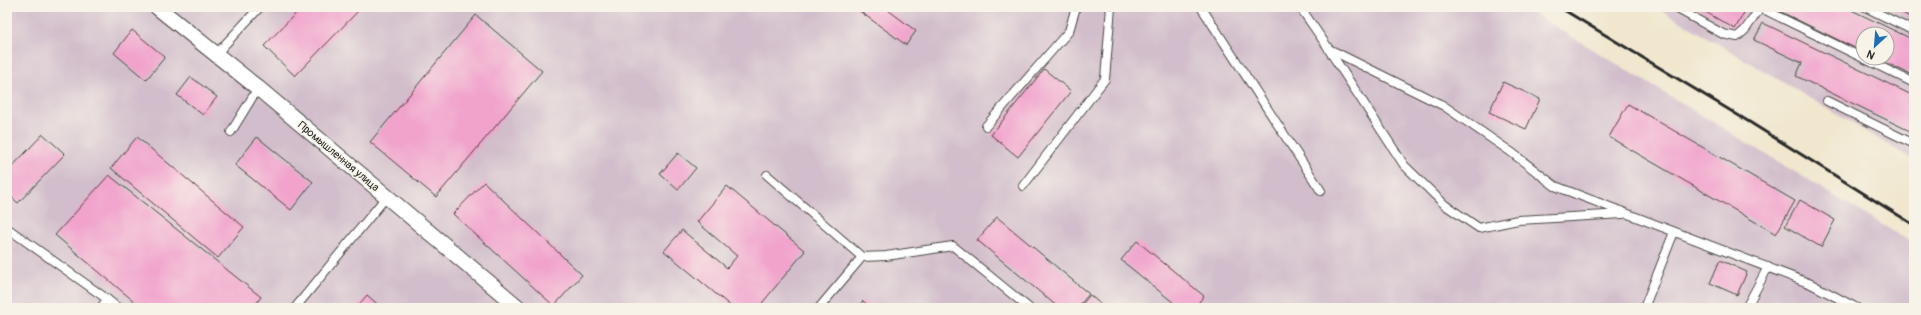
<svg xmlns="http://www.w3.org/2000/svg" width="1921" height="315" viewBox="0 0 1921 315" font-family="Pangolin,sans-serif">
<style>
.industrial{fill:#d1bdcb;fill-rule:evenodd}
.building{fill:#f1a3cc}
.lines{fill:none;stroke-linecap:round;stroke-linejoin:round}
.service-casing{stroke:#494743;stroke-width:10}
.minor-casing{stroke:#494743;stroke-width:17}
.service{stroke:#fff;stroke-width:8}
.minor{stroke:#fff;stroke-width:15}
.rail{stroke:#2b2b2b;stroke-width:3}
.labels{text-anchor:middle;stroke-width:3;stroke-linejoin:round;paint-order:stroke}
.street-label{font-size:11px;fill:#2b2b2b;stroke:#f7f3e8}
</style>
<rect width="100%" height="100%" fill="#f7f3e8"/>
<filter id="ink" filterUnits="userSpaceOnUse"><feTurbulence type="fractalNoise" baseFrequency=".025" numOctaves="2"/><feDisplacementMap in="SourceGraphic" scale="8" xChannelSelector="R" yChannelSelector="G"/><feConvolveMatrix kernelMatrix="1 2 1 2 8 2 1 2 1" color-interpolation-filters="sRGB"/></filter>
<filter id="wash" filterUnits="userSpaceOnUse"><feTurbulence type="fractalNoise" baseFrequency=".012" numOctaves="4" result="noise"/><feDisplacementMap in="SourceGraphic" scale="16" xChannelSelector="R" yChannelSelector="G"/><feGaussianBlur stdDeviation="0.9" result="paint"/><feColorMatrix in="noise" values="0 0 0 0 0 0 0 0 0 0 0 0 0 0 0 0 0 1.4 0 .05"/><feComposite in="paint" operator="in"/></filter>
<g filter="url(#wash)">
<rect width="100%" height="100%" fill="#f0e7ce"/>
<g class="industrial">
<polygon points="7,7 1523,7 1914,244 1914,308 7,308"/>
<path d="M1656 7H1914V160ZM1863 34H1887V58H1863Z"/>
</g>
<g id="blocks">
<g class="building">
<polygon points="302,7 362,7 295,76 264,46"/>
<polygon points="854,7 884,7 916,31 906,45"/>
<polygon points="1697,7 1747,7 1735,29"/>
<polygon points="1776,7 1845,7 1914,40 1914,76 1876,58 1887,58 1887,34 1863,34 1863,52 1775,9"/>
<polygon points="1891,7 1914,7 1914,19"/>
<polygon points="476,15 542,71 436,197 370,142"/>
<polygon points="1763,23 1914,96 1914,133 1796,76 1802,63 1754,40"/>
<polygon points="132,30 165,57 146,80 114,53"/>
<polygon points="1044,69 1071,91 1018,157 991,135"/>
<polygon points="191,77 217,97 203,115 177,95"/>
<polygon points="1503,82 1540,99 1526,129 1489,112"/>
<polygon points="1628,104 1795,201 1776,234 1609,137"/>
<polygon points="43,134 65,154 18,203 7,193 7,172"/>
<polygon points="137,137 244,227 218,258 111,168"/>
<polygon points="257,137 313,182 291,210 235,165"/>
<polygon points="678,153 696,168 678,190 660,174"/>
<polygon points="109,175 261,297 253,308 142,308 55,235"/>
<polygon points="484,182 582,275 554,306 453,214"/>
<polygon points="727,186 805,251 758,308 733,308 664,251 682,230 727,268 737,256 697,222"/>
<polygon points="1800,200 1835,220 1821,247 1785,226"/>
<polygon points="997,217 1089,294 1077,308 1059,308 977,240"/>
<polygon points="1137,241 1204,296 1194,308 1180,308 1121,260"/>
<polygon points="1720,260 1747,272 1737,295 1710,283"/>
<polygon points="367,295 382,308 356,308"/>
<polygon points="1090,295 1105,308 1079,308"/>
<polygon points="863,301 871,308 856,308"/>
</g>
</g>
</g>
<g filter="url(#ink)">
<use href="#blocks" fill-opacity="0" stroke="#494743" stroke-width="1"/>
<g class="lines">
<defs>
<g id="service">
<polyline points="1201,7 1321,191"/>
<polyline points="1300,7 1329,49 1444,106 1511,152 1555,186 1811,284 1857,308"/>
<polyline points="1674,7 1723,34 1737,37 1745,30 1761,7"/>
<polyline points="1865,7 1914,31"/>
<polyline points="1761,8 1914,83"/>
<polyline points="1329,50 1404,165 1445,205 1479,228 1518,220 1623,214"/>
<polyline points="216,54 260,7"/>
<polyline points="1827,101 1914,144"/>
<polyline points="986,126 1069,31 1076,7"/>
<polyline points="231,132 258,88"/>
<polyline points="767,175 862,257"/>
<polyline points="1023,186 1105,79 1111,7"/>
<polyline points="7,228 107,299"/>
<polyline points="101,308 107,299 118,308"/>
<polyline points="295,308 387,196"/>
<polyline points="819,308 862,257 886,256 953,246 1029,308"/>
<polyline points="1644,308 1674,232"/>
<polyline points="1746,308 1768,267"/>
</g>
<polyline id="minor" points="157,7 258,88 519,308"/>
</defs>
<use href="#service" class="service-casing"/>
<use href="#minor" class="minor-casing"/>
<use href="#service" class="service"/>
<use href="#minor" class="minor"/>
<polyline class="rail" points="1559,7 1751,123 1914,225"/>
</g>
</g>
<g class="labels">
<g class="street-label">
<text transform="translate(339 156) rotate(40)" y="4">Промышленная улица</text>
</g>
</g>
<rect width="1921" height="315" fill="none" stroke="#f7f3e8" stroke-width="24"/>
<g transform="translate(1875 46) rotate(206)"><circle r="19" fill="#f7f3e8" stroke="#a5a39c"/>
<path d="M0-3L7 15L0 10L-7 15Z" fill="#1f6fb2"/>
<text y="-6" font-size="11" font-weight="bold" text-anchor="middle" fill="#2b2b2b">N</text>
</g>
</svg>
